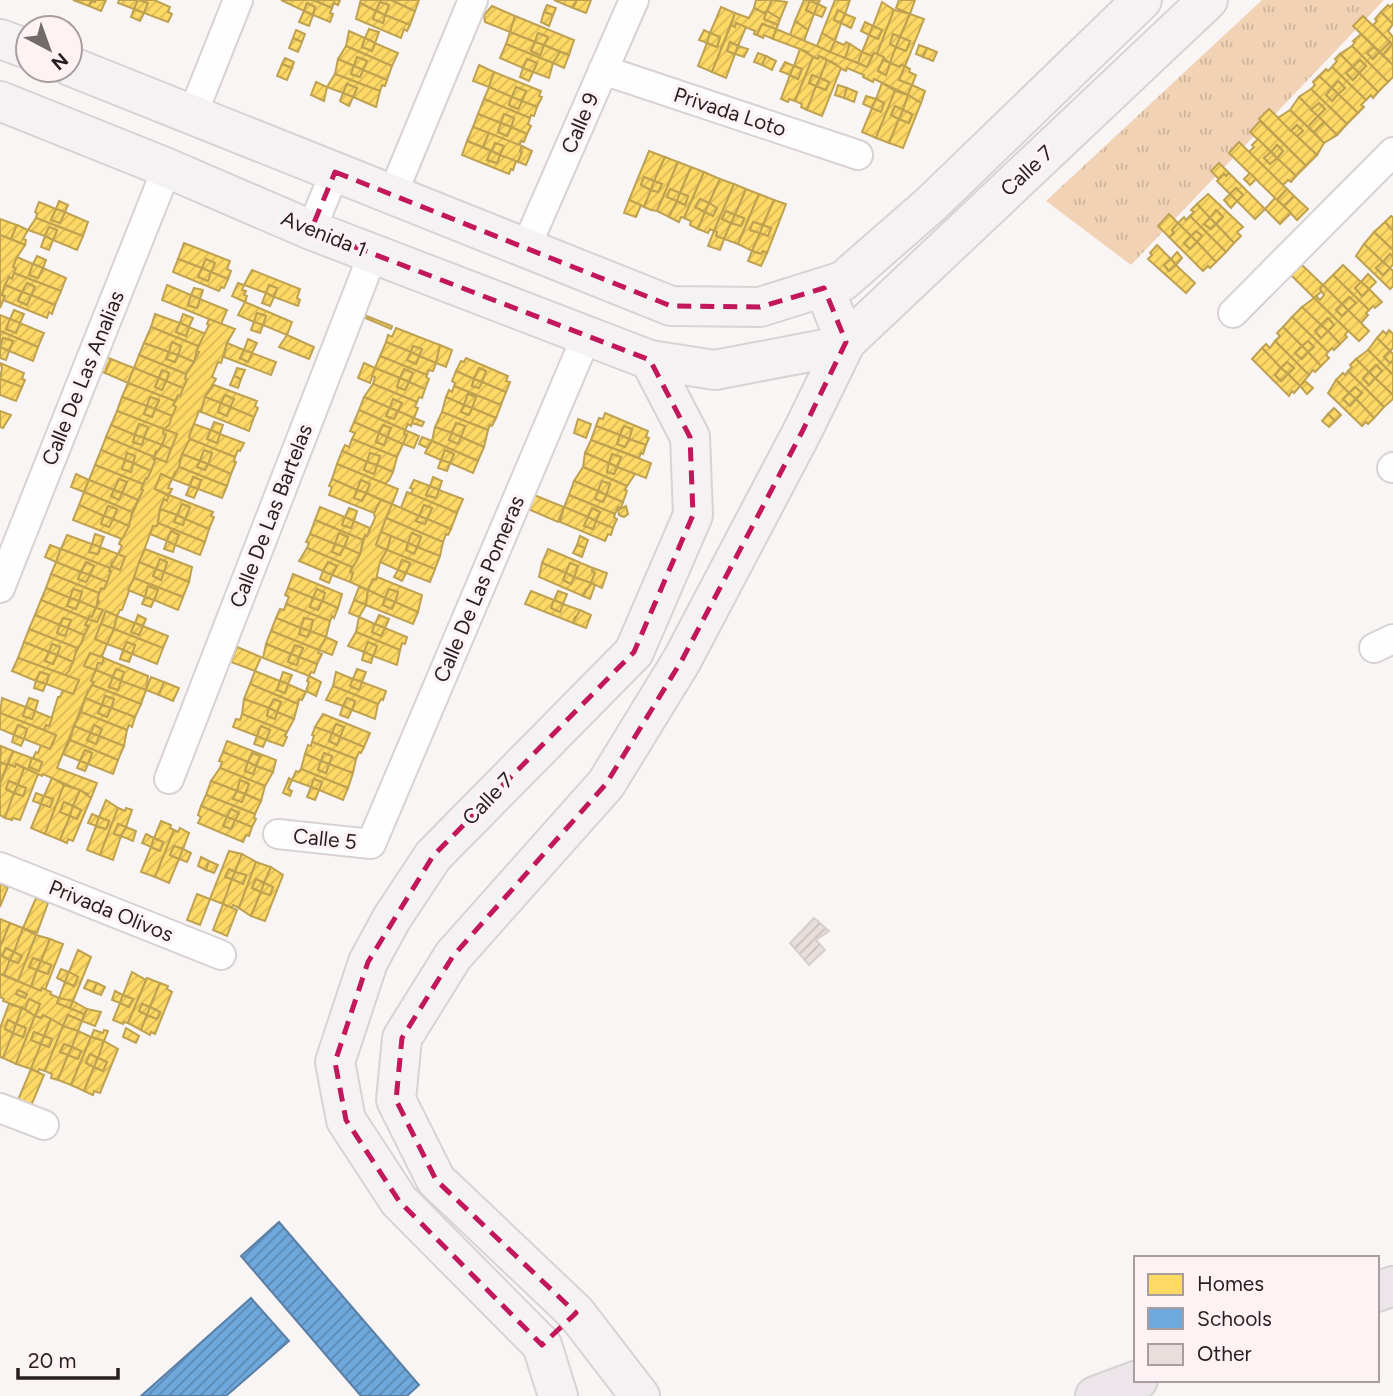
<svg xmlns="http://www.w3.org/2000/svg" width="1393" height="1396" viewBox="0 0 1393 1396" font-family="Figtree,sans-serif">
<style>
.grass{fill:url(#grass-tufts)}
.homes{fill:url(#homes-hatch);stroke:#bea151;stroke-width:2;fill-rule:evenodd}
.schools{fill:url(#schools-hatch);stroke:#5a7fa4;stroke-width:2}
.building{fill:url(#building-hatch);stroke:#d6d0ce;stroke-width:2}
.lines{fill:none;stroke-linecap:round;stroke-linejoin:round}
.street-casing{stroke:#d9d2d3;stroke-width:32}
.secondary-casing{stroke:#d9d2d3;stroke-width:42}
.primary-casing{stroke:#d7d3d3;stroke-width:42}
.street{stroke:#fefefe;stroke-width:28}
.secondary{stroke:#f5f2f4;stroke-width:38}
.primary{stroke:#ece6ea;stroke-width:38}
.marked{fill:none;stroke:#c2185b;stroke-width:5;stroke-dasharray:14 9;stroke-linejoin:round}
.labels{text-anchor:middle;stroke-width:7;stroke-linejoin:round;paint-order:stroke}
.street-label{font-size:21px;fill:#281f21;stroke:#fdf2f4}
</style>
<defs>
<pattern id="grass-tufts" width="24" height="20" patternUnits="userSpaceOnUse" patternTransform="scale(1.75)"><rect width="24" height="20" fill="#f1d2b5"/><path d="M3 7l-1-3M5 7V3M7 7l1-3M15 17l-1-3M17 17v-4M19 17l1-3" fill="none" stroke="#cfb49b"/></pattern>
<pattern id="homes-hatch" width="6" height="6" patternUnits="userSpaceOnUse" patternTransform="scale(1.75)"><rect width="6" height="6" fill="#ffd966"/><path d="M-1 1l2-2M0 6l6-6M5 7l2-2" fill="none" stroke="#dbba58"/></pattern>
<pattern id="schools-hatch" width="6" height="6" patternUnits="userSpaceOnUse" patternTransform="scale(1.75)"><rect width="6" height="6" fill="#6fa8dc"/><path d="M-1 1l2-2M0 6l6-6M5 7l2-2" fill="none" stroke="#5b88b2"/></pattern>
<pattern id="building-hatch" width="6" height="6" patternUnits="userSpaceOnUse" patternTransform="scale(1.75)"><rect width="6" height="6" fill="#e8dedb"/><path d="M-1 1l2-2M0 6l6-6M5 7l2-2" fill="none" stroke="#c7bebc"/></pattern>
</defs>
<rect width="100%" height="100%" fill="#faf5f5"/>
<polygon class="grass" points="1262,0 1384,0 1131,265 1046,201"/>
<g class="homes">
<polygon points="73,0 96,0 95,2 91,1 89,6"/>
<polygon points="96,0 106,0 101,11 89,6 91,1 95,2"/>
<polygon points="119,0 138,0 134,9 118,3"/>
<polygon points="138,0 148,3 144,13 134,9"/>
<polygon points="141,0 154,0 170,7 168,12 172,14 168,22 144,13 148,3"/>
<polygon points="281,0 314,0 332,8 330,13 333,14 330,22 313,15 315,7 307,3 304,11"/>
<polygon points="314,0 340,0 338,5 334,3 332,8"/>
<polygon points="361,0 391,0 415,11 410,25 385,15 389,5 380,2 376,11 360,3"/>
<polygon points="391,0 419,0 415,11"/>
<polygon points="554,0 577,0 573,8"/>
<polygon points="577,0 591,0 586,13 573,8"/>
<polygon points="756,0 772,0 767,11 764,13 754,8"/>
<polygon points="772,0 787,2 780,19 767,11"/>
<polygon points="804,0 820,0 818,4 810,1 806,10 814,14 808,30 795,21"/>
<polygon points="835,0 850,0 845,14 838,10 834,20 841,23 835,41 822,33"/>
<polygon points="899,0 915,0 910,14 896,8"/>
<polygon points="810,1 818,4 814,14 806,10"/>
<polygon points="380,2 389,5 385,15 376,11"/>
<polygon points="882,2 894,10 877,54 874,53 872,56 862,52 869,35 878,39 882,30 873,26"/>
<polygon points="307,3 315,7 313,15 304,11"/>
<polygon points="360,3 376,11 373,19 383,23 385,15 410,25 407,31 404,29 401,38 356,19"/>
<polygon points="818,4 826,8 822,17 814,14"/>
<polygon points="1393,4 1393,24 1381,12 1388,5 1390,7"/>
<polygon points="547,5 556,8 553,15 544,12"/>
<polygon points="492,6 515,16 510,32 485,22 484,15"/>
<polygon points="721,7 735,13 712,72 698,66 707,43 717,47 720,37 710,33"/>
<polygon points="754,8 764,13 767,11 764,19 778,25 776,29 762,24 757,35 754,34 755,31 736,23 735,27 731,25 735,13 749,18"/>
<polygon points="134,9 144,13 140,21 131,17"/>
<polygon points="838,10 845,14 841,23 834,20"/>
<polygon points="894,10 910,14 900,37 893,34 890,44 896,47 890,63 877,54"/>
<polygon points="304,11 313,15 309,26 299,22"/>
<polygon points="376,11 385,15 383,23 373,19"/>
<polygon points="767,11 780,19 778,25 764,19"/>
<polygon points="544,12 553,15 549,26 541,22"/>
<polygon points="1381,12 1393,24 1388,31 1393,37 1393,45 1373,25 1377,21 1375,19"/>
<polygon points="845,14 855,18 851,28 841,23"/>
<polygon points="910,14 924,19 905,66 901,65 900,67 890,63 896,47 906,51 910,41 900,37"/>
<polygon points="515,16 574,40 569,55 544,45 548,37 538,33 535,42 510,32"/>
<polygon points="1363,16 1390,42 1380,52 1353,26"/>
<polygon points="795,21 808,30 804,41 790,35"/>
<polygon points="865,22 873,26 869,35 861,31"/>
<polygon points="736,23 746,27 738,46 730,42 727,51 735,54 726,78 712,72 731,25 735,27"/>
<polygon points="762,24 776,29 773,39 764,35 763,38 757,35"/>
<polygon points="873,26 882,30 878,39 869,35"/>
<polygon points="369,29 379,32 375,43 365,38"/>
<polygon points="776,29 867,67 874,53 877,54 884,57 878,71 886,75 890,63 900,67 901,65 905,66 899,80 912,85 908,95 874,79 873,82 863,77 864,75 847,68 846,71 835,66 836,64 819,56 818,59 807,54 808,52 773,39"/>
<polygon points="296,30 305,34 302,42 293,38"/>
<polygon points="704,30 710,33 707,43 699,40"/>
<polygon points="349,31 365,38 362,47 372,51 375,43 398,53 392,66 346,46"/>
<polygon points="510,32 535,42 531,51 540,55 544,45 560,52 556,60 553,63 506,44"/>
<polygon points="538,33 548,37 544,45 535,42"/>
<polygon points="710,33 720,37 717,47 707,43"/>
<polygon points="822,33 835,41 830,52 817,46"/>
<polygon points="893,34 900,37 896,47 890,44"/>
<polygon points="1361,34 1374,47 1367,53 1373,59 1379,52 1393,65 1393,77 1388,82 1352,46 1355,42 1353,41"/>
<polygon points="900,37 910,41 906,51 896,47"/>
<polygon points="293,38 302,42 298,52 289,48"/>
<polygon points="365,38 375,43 372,51 362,47"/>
<polygon points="835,41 844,45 846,42 850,44 845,58 830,52"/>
<polygon points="535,42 544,45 540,55 531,51"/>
<polygon points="730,42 738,46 735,54 727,51"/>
<polygon points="1390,42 1392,44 1383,55 1380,52"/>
<polygon points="506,44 553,63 549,78 533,72 537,63 527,59 523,68 500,58"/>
<polygon points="850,44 862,52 858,63 845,58"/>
<polygon points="1392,44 1393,45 1393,65 1383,55"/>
<polygon points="919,45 927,48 923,57 916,54"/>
<polygon points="346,46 392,66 387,80 363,70 367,61 357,57 354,66 338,59"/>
<polygon points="738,46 748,49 744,57 735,54"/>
<polygon points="1352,46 1388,82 1378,92 1359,73 1366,66 1360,60 1353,67 1340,54"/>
<polygon points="1374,47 1379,52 1373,59 1367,53"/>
<polygon points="927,48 937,52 933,61 923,57"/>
<polygon points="800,49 813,57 795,101 789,99 788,102 781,99 790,75 798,79 802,69 794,66"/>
<polygon points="560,52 569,55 564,68 553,63"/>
<polygon points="862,52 872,56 867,67 858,63"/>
<polygon points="758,53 766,56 762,65 754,62"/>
<polygon points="1340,54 1353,67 1346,73 1353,80 1359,73 1378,92 1373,98 1371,95 1366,100 1332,67 1337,61 1335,59"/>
<polygon points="766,56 776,61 772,70 762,65"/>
<polygon points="819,56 827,60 820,78 812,75 809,83 816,86 807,110 801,107 802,104 795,101 813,57 818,59"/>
<polygon points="357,57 367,61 363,70 354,66"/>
<polygon points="285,58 294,62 292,68 282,64"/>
<polygon points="338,59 354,66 351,74 360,77 363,70 387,80 385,86 382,85 380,91 335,74"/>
<polygon points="527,59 537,63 533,72 523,68"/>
<polygon points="827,60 841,68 822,116 807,110 816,86 826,90 829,82 820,78"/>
<polygon points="883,60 890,63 886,75 878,71"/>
<polygon points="1360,60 1366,66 1359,73 1353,67"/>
<polygon points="785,62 794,66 790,75 780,71"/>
<polygon points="282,64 292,68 287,80 277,76"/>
<polygon points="479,65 494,72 489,87 473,81"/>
<polygon points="354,66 363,70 360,77 351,74"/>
<polygon points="794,66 802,69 798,79 790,75"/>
<polygon points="905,66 910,69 909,72 916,75 912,85 899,80"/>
<polygon points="1332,67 1366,100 1361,105 1364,107 1358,113 1338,94 1345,88 1338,81 1332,88 1319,76 1326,69 1328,71"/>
<polygon points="1353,67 1359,73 1353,80 1346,73"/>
<polygon points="523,68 533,72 529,81 520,77"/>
<polygon points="494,72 541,91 539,96 542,97 537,107 522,101 526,91 516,87 512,97 489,87"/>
<polygon points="335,74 380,91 376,107 353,97 357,88 347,84 343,93 327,87"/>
<polygon points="812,75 820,78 816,86 809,83"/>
<polygon points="1319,76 1332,88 1326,95 1332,101 1338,94 1358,113 1347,124 1311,89 1315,85 1313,82"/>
<polygon points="820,78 829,82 826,90 816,86"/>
<polygon points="1338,81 1345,88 1338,94 1332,88"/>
<polygon points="316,82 327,87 324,101 311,95"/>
<polygon points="882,83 895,91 876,138 862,132 872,108 881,112 884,103 876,99"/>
<polygon points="347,84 357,88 353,97 343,93"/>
<polygon points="838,85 847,88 844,98 835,95"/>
<polygon points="912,85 925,91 921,103 908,95"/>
<polygon points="489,87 512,97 509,105 518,109 522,101 537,107 534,116 531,115 530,118 484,99"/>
<polygon points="516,87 526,91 522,101 512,97"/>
<polygon points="847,88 857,92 854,102 844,98"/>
<polygon points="1332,88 1338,94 1332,101 1326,95"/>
<polygon points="1311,89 1347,124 1337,135 1318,116 1325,109 1319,103 1311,110 1299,97"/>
<polygon points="895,91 908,95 903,110 895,106 891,115 899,119 889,143 876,138"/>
<polygon points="343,93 353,97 349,106 340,101"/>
<polygon points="908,95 921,103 903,148 889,143 899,119 909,123 912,114 903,110"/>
<polygon points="866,96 876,99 872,108 863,104"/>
<polygon points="512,97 522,101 518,109 509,105"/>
<polygon points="1299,97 1318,116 1308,127 1290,110"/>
<polygon points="484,99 530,118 528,124 531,126 527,134 511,127 514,118 504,114 501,123 478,114"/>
<polygon points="876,99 884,103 881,112 872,108"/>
<polygon points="1319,103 1325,109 1318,116 1311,110"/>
<polygon points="895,106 903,110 899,119 891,115"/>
<polygon points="1269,109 1317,155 1306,166 1259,119"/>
<polygon points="903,110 912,114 909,123 899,119"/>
<polygon points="1290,110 1324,143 1317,155 1297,136 1303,131 1297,125 1291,131 1278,118"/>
<polygon points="478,114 501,123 498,132 507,136 511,127 527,134 524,142 521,141 519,146 473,127"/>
<polygon points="504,114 514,118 511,127 501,123"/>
<polygon points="1318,116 1324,122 1314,132 1308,127"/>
<polygon points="1260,121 1306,166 1296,176 1277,158 1283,151 1277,145 1271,152 1250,132"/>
<polygon points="1324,122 1337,135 1324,143 1314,132"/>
<polygon points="501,123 511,127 507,136 498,132"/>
<polygon points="1297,125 1303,131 1297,136 1291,131"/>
<polygon points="473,127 489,133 483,147 467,141"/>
<polygon points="489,133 522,146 520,151 522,152 518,162 500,155 504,146 495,143 492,151 483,147"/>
<polygon points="1258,139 1271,152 1264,158 1270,164 1277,158 1296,176 1291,182 1288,180 1283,185 1249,152 1254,147 1252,145"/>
<polygon points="467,141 491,151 487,160 497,163 500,155 516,161 513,170 511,169 509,174 462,155"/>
<polygon points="1239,142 1287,189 1277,200 1229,153"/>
<polygon points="495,143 504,146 500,155 492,151"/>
<polygon points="1277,145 1283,151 1277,158 1271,152"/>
<polygon points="522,146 532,151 526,165 518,162 522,152 520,151"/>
<polygon points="491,151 500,155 497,163 487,160"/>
<polygon points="649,151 665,157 654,181 644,177 641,185 651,190 644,207 629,200"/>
<polygon points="1271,152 1277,158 1270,164 1264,158"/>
<polygon points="665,157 678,162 657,211 651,210 644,207 651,190 658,192 662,184 654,181"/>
<polygon points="678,162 691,167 680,193 670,189 667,197 677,201 669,217 657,211"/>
<polygon points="1219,163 1229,173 1226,176 1224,174 1219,179 1211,171"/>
<polygon points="691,167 704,172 684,218 681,217 679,222 669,217 677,201 685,205 688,196 680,193"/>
<polygon points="704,172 720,179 709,203 700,199 695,207 705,212 698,229 690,225 691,221 684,218"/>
<polygon points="1229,173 1265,209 1255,219 1237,201 1242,194 1236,188 1230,194 1217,181 1224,174 1226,176"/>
<polygon points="1250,173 1256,179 1250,185 1244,179"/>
<polygon points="644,177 654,181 651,190 641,185"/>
<polygon points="720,179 734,184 714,231 710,229 708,233 698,229 705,212 713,216 717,208 709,203"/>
<polygon points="654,181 662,184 658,192 651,190"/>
<polygon points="734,184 746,189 735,215 726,211 722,219 731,223 724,239 716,236 717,232 714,231"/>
<polygon points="1236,188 1243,195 1237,201 1230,194"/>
<polygon points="670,189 680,193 677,201 667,197"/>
<polygon points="746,189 759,194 738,244 724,239 731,223 741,226 744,218 735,215"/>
<polygon points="1287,189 1294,196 1284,206 1277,200"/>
<polygon points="680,193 688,196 685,205 677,201"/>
<polygon points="759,194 774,200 763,225 753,222 750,230 760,233 752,251 738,244"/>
<polygon points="1208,194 1243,227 1237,232 1241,236 1234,243 1216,224 1223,217 1216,210 1210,218 1197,204"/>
<polygon points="1230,194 1237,201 1231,208 1224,200"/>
<polygon points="1294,196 1308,209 1297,220 1284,206"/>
<polygon points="1275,198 1291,213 1280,224 1265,209"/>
<polygon points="700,199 709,203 705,212 695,207"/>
<polygon points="629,200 641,205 636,217 624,213"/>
<polygon points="774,200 786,204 767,253 763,251 761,254 752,251 760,233 768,236 771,228 763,225"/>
<polygon points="59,201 68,205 65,212 56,209"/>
<polygon points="39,202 56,209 51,220 60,223 65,212 88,222 83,236 36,218 37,213 35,212"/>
<polygon points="709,203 717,208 713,216 705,212"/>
<polygon points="1197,204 1210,218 1204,224 1211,229 1216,224 1234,243 1226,252 1190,216 1194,212 1191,210"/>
<polygon points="56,209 65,212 60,223 51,220"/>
<polygon points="1216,210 1223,217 1216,224 1210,218"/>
<polygon points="726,211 735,215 731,223 722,219"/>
<polygon points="1169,214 1178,223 1172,230 1174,233 1169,237 1158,226"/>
<polygon points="735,215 744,218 741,226 731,223"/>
<polygon points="1190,216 1226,252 1216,262 1197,242 1202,236 1196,231 1191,236 1178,223 1184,217 1186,220"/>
<polygon points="1391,216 1393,217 1393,231 1385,222"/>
<polygon points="36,218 83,236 77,250 53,240 57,230 49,227 45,236 28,230"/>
<polygon points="1210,218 1216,224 1211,229 1204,224"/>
<polygon points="0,219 17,225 11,239 0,235"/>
<polygon points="753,222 763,225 760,233 750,230"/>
<polygon points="1385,222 1393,231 1393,250 1374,232"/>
<polygon points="1178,223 1191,236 1184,243 1190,249 1197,242 1216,262 1210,268 1208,266 1203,271 1169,237 1174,233 1172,230"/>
<polygon points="17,225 28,230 23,239 26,240 25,245 11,239"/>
<polygon points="763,225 771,228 768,236 760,233"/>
<polygon points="49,227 57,230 53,240 45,236"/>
<polygon points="714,231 717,232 716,236 724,239 720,250 708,246"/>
<polygon points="1196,231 1202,236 1197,242 1191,236"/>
<polygon points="1374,232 1393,250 1393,257 1390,254 1383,262 1364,244"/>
<polygon points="0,235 25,245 17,257 13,267 16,268 12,279 9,277 5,285 2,295 5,296 0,308"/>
<polygon points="45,236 53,240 49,250 41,247"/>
<polygon points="1191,236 1197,242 1190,249 1184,243"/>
<polygon points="184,243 230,261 227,269 231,271 228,279 211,272 215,263 206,259 202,268 178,259"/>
<polygon points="1364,244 1383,262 1376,268 1383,275 1390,268 1393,271 1393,286 1390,289 1356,256"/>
<polygon points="1157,245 1171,259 1164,265 1169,271 1176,265 1195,283 1186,293 1148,259 1152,255 1150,253"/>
<polygon points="752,251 761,254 763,251 767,253 761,266 748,261"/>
<polygon points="1177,252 1182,258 1176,265 1171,259"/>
<polygon points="1390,254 1393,257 1393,265 1389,268 1383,262"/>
<polygon points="37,256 46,260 43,268 33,264"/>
<polygon points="17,257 33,264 29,275 38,278 43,268 66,278 61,291 14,273 16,268 13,267"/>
<polygon points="178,259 202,268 198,277 208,281 211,272 228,279 224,288 221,287 219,291 173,272"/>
<polygon points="206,259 215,263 211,272 202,268"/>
<polygon points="1171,259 1176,265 1169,271 1164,265"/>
<polygon points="1383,262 1390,268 1383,275 1376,268"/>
<polygon points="33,264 43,268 38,278 29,275"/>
<polygon points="1302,265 1323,285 1320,289 1322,291 1314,298 1291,275"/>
<polygon points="1343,265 1361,282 1355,288 1362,296 1369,289 1382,302 1375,308 1373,306 1369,310 1333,275"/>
<polygon points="202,268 211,272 208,281 198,277"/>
<polygon points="252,270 300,289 297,298 300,300 298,306 274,297 277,288 269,285 266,293 244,285"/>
<polygon points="14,273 61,291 55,305 31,295 35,287 27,283 22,292 5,285 9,277 12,279"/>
<polygon points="1368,274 1376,282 1369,289 1361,282"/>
<polygon points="1333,275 1369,310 1366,313 1368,315 1361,323 1348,310 1356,303 1349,297 1342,304 1323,285"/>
<polygon points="1361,282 1369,289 1362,296 1355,288"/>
<polygon points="27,283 35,287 31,295 22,292"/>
<polygon points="238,283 244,285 242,290 246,291 244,295 247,296 245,302 232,296"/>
<polygon points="5,285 22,292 18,301 27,305 31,295 55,305 52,314 49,312 47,318 3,300 5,296 2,295"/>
<polygon points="167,285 191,295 188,305 197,308 200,299 227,310 221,324 162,300"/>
<polygon points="269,285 277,288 274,297 266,293"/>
<polygon points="1323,285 1342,304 1336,310 1342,316 1348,310 1369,331 1359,341 1314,298 1316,296 1320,300 1324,295 1320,289"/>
<polygon points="194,288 203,290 200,299 191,295"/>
<polygon points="22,292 31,295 27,305 18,301"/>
<polygon points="266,293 274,297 270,306 262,303"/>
<polygon points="191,295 200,299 197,308 188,305"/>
<polygon points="1349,297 1356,303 1348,310 1342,304"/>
<polygon points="1314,298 1348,331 1345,335 1347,337 1340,344 1328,331 1334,325 1328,318 1321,325 1302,307"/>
<polygon points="245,302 292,322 287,335 263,325 266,316 257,313 254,322 238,315"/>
<polygon points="1342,304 1348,310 1342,316 1336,310"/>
<polygon points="1302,307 1321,325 1315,331 1321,338 1328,331 1340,344 1334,350 1332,348 1328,352 1292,317"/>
<polygon points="14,310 24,314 20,323 10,319"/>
<polygon points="257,313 266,316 263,325 254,322"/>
<polygon points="155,314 180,323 176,332 186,336 189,327 206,334 202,342 198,346 151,327"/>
<polygon points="183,314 193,318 189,327 180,323"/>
<polygon points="0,315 10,319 6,329 16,333 20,323 44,333 38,347 0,331"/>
<polygon points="364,315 392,326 391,329 363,317"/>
<polygon points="1292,317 1328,352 1326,355 1329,358 1321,366 1308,352 1314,347 1308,341 1302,346 1283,327"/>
<polygon points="1328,318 1334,325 1328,331 1321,325"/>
<polygon points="10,319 20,323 16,333 6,329"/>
<polygon points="209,319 235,329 227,343 221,363 218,362 212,377 216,379 205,397 201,412 199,411 189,437 191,438 179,461 181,462 177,473 175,472 172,479 161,474 155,489 169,496 167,501 164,499 160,509 158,523 157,526 153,526 122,610 120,610 117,616 106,611 95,639 107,644 102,656 104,658 90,653 84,666 96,670 91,681 94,682 90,691 88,691 57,768 97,783 91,798 87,796 88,794 43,774 42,776 16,764 15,767 8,764 13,751 32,758 29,767 39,771 42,762 33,758 36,752 38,753 41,745 50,749 56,735 44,730 46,725 49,726 58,697 60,697 63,690 73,694 79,680 65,675 89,626 85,625 88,619 97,622 103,610 96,608 99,601 96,599 101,588 104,589 107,582 111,571 109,571 111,566 120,570 125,557 118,554 122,546 119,544 143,490 141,489 143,484 155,460 153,459 154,457 166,462 171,449 177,434 164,429 176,407 173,405 187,380 185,379 186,374 194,362 199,352 196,351 209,325 207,324"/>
<polygon points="254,322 263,325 260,333 251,330"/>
<polygon points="180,323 189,327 186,336 176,332"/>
<polygon points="1321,325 1328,331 1321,338 1315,331"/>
<polygon points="151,327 198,346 194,362 178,355 181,346 172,342 169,352 144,343"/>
<polygon points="1283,327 1302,346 1295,353 1302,359 1308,352 1321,366 1315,372 1313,370 1309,375 1275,341 1280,336 1277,333"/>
<polygon points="396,328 440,345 436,363 419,356 422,349 413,346 411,352 386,342 388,335 392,337"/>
<polygon points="1389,330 1393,334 1393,348 1390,351 1377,338 1383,331 1386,334"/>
<polygon points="0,331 38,347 33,361 9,351 13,341 3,338 0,346"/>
<polygon points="287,335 314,347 309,359 279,347"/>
<polygon points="3,338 13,341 9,351 0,347"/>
<polygon points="1377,338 1390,351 1384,357 1390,363 1393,360 1393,375 1368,350"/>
<polygon points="248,339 257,343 252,353 244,350"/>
<polygon points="1275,341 1309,375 1300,386 1288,374 1294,368 1287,362 1281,368 1262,348 1266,344 1270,348"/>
<polygon points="1308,341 1314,347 1308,352 1302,346"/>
<polygon points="172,342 181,346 178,355 169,352"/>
<polygon points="386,342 411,352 407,360 416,364 419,356 436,363 433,371 429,370 427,375 380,356"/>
<polygon points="144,343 169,352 166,359 175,362 178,355 194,362 186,374 139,355"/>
<polygon points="227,343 244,350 240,358 248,362 252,353 276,362 271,375 224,357"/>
<polygon points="440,345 452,350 446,367 436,363"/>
<polygon points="413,346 422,349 419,356 411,352"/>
<polygon points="1302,346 1308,352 1302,359 1295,353"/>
<polygon points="0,347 9,351 6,360 0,358"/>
<polygon points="1262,348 1281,368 1275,375 1281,381 1288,374 1300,386 1294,393 1292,391 1289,396 1252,359"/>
<polygon points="244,350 252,353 248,362 240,358"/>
<polygon points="1368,350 1393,375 1393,395 1375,378 1382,371 1376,365 1369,372 1356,359"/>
<polygon points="1390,351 1393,354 1393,360 1390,363 1384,357"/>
<polygon points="169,352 178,355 175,362 166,359"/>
<polygon points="411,352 419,356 416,364 407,360"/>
<polygon points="139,355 186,374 185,379 187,380 183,388 166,381 169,373 162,370 159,378 134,368"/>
<polygon points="380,356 427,375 426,377 429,379 425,389 409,382 413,373 404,369 400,378 375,368"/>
<polygon points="106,357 111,359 105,373 100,371"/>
<polygon points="466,358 508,376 506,381 510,382 506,392 482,382 486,371 479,368 474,379 456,371 461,361 464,362"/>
<polygon points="111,359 134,368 128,383 105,373"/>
<polygon points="1356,359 1369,372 1363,378 1369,385 1375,378 1393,395 1393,399 1384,407 1348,371 1352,367 1350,365"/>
<polygon points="1287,362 1294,368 1288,374 1281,368"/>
<polygon points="0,363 24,373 22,379 25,380 22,387 0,379 2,368"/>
<polygon points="364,363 375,368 370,383 358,378"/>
<polygon points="1376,365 1382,371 1375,378 1369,372"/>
<polygon points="134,368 159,378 155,387 162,390 166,381 183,388 180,396 178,395 175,401 128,383"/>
<polygon points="237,368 245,370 241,379 234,376"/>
<polygon points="375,368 400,378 397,387 405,390 409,382 425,389 422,398 419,397 417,402 373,384 375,377 372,376"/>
<polygon points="479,368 486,371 482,382 474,379"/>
<polygon points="1281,368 1288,374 1281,381 1275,375"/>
<polygon points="404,369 413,373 409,382 400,378"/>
<polygon points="162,370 169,373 166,381 159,378"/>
<polygon points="456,371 474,379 472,386 479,388 482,382 506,392 501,405 454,386 455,383 452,381"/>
<polygon points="1348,371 1384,407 1374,418 1356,399 1362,393 1355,387 1349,393 1336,380 1343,373 1345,375"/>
<polygon points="1369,372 1375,378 1369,385 1363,378"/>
<polygon points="234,376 241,379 238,388 230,385"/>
<polygon points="159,378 166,381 162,390 155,387"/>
<polygon points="400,378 409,382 405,390 397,387"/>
<polygon points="0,379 22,387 16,401 0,395"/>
<polygon points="474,379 482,382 479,388 472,386"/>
<polygon points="1336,380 1349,393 1343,399 1350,406 1356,399 1374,418 1368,424 1366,422 1362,426 1328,393"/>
<polygon points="1305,381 1313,388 1307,394 1300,386"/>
<polygon points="128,383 175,401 173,405 176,407 172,416 155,409 159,400 150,397 147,406 122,397"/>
<polygon points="373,384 417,402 415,407 418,408 414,418 398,411 402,403 393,399 390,408 364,397"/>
<polygon points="214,385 257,401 255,406 258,408 254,417 230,407 234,399 225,395 221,403 205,397"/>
<polygon points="454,386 501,405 496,418 472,408 476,397 468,394 464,405 446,397 449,390 452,392"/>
<polygon points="1355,387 1362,393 1356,399 1349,393"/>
<polygon points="1349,393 1356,399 1350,406 1343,399"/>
<polygon points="468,394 476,397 472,408 464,405"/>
<polygon points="225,395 234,399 230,407 221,403"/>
<polygon points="122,397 147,406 144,414 152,417 155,409 172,416 169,425 164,429 117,411"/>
<polygon points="150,397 159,400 155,409 147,406"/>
<polygon points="205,397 221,403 218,412 227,416 230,407 254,417 249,431 201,412"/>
<polygon points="364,397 390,408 386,416 394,419 398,411 414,418 411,426 408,424 405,430 359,410"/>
<polygon points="446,397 464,405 461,412 469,415 472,408 496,418 492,426 490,425 488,430 442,412"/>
<polygon points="393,399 402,403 398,411 390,408"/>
<polygon points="221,403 230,407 227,416 218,412"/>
<polygon points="464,405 472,408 469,415 461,412"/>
<polygon points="147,406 155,409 152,417 144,414"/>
<polygon points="390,408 398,411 394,419 386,416"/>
<polygon points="1334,408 1341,415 1335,421 1328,414"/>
<polygon points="359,410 405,430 404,434 407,435 403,444 387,437 391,428 383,425 379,433 354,422"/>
<polygon points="0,411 11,415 3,428 0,427"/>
<polygon points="117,411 164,429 163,433 166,435 162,445 144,438 148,427 139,424 135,435 111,425"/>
<polygon points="442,412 488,430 484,447 461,437 465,426 456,423 452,433 435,427"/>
<polygon points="605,413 648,431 646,437 649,438 646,445 629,439 632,429 624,426 620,435 596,426 599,418 603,419"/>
<polygon points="1328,414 1335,421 1329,427 1322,421"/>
<polygon points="414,418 424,422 422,426 412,423"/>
<polygon points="578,419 591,424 586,438 574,433"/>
<polygon points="214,422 223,425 220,434 211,430"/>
<polygon points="354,422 379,433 376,442 384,445 387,437 403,444 397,457 352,439 355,433 350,431"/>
<polygon points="456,423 465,426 461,437 452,433"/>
<polygon points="139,424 148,427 144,438 135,435"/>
<polygon points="194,424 211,430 207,439 217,443 220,434 244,443 240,451 238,450 235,457 190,439 189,437"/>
<polygon points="111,425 135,435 133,442 142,445 144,438 162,445 158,452 156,451 154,457 106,437"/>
<polygon points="383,425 391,428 387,437 379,433"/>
<polygon points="596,426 620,435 617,444 625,447 629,439 646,445 643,454 641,453 639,458 591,440"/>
<polygon points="624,426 632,429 629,439 620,435"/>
<polygon points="435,427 452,433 449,440 458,444 461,437 484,447 478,461 432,441"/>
<polygon points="164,429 177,434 171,449 162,445 166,435 163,433"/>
<polygon points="211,430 220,434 217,443 207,439"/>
<polygon points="405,430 419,436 414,448 403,444 407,435 404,434"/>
<polygon points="379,433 387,437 384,445 376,442"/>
<polygon points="452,433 461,437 458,444 449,440"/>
<polygon points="135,435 144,438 142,445 133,442"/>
<polygon points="620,435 629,439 625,447 617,444"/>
<polygon points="106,437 154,457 153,459 155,460 151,471 133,463 135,456 127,453 125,460 101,450"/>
<polygon points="422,437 432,441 427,448 419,444"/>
<polygon points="190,439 235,457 234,462 236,462 231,474 208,464 212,453 204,450 200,461 182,454"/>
<polygon points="352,439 397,457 393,472 377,465 380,456 370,453 367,462 342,451 345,445 349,447"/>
<polygon points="591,440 651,463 646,478 617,467 621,457 612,454 609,463 585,453"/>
<polygon points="432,441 478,461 473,473 450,463 454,454 445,450 441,460 425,453"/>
<polygon points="162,445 171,449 166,462 154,457"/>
<polygon points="101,450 125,460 122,469 131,472 133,463 151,471 147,479 146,478 143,484 95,465"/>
<polygon points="204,450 212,453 208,464 200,461"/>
<polygon points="445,450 454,454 450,463 441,460"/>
<polygon points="342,451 367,462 364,470 374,474 377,465 393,472 389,480 385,484 337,464"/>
<polygon points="127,453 135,456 133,463 125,460"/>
<polygon points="370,453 380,456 377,465 367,462"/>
<polygon points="585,453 609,463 607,472 614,474 617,467 635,474 627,486 583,467"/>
<polygon points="182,454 200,461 197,467 205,470 208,464 231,474 227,486 179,467"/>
<polygon points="612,454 621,457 617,467 609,463"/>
<polygon points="125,460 133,463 131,472 122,469"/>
<polygon points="441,460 450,463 447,471 438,468"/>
<polygon points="200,461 208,464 205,470 197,467"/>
<polygon points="367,462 377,465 374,474 364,470"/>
<polygon points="609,463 617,467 614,474 607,472"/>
<polygon points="337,464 398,489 392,504 366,493 370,484 361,480 357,490 332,479"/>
<polygon points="95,465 143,484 141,489 143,490 138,500 122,493 127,482 119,479 114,490 89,480"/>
<polygon points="179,467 227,486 222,498 198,489 201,480 193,477 190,486 172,479"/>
<polygon points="583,467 627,486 625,490 627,491 623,502 606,495 610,484 602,481 598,491 574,481"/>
<polygon points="76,474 89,480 84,492 71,487"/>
<polygon points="161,474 172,479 168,488 172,489 169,495 155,489"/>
<polygon points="193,477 201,480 198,489 190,486"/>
<polygon points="433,477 442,481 439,490 430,486"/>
<polygon points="119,479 127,482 122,493 114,490"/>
<polygon points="332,479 357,490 354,498 362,501 366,493 381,500 374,513 329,495 332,487 329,486"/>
<polygon points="89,480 114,490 111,496 119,500 122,493 138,500 132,512 84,492"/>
<polygon points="361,480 370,484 366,493 357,490"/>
<polygon points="414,480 430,486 426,495 436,498 439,490 463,499 457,513 411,494 413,489 410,488"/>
<polygon points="574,481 598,491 595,499 603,502 606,495 623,502 621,508 618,507 615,514 569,495"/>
<polygon points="602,481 610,484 606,495 598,491"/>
<polygon points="190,486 198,489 194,498 186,495"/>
<polygon points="430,486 439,490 436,498 426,495"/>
<polygon points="114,490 122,493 119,500 111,496"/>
<polygon points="357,490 366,493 362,501 354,498"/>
<polygon points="598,491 606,495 603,502 595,499"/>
<polygon points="84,492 132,512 129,526 113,519 117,509 108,506 104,516 79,505"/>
<polygon points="407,492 457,513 451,529 427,519 432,508 424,505 419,516 401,508"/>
<polygon points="169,495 213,512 211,516 214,517 209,529 185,519 190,507 182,504 177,515 160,509 164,499 167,501"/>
<polygon points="534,495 564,507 558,522 528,509"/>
<polygon points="569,495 615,514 614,517 617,519 613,528 596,521 600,512 592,508 588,517 564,507"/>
<polygon points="381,500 392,504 376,545 387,550 380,562 376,580 373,579 368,590 350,582 353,573 350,572 360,554 365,535 367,536 375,518 374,513"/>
<polygon points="182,504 190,507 185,519 177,515"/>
<polygon points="392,504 419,516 416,521 425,524 427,519 451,529 448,535 446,534 443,542 386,518"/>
<polygon points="79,505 104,516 101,524 109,527 113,519 129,526 122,539 73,520"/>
<polygon points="424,505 432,508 427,519 419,516"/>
<polygon points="108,506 117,509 113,519 104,516"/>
<polygon points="626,506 628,514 624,517 619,515 618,510"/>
<polygon points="320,507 345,517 342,525 351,528 354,521 370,528 367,536 365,535 363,540 315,520"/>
<polygon points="564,507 588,517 584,526 593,529 596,521 613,528 611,535 608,534 605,541 560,522"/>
<polygon points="349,508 357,511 354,521 345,517"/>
<polygon points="592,508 600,512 596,521 588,517"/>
<polygon points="160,509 177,515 174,522 183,525 185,519 209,529 205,542 158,523"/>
<polygon points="177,515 185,519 183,525 174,522"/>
<polygon points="104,516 113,519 109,527 101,524"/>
<polygon points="419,516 427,519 425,524 416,521"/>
<polygon points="345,517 354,521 351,528 342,525"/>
<polygon points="588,517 596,521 593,529 584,526"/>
<polygon points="386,518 443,542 440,556 417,547 421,537 412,533 408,543 381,532"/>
<polygon points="315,520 363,540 360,554 344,547 348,537 339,533 335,544 310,534"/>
<polygon points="158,523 205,542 200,555 175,545 179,535 171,531 167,541 150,534 153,526 157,526"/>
<polygon points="171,531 179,535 175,545 167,541"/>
<polygon points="381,532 391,536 387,550 376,545"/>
<polygon points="339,533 348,537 344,547 335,544"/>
<polygon points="412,533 421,537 417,547 408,543"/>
<polygon points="95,534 104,537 100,547 92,544"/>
<polygon points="310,534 335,544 332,552 340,555 344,547 360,554 356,562 352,567 307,548 309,543 306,542"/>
<polygon points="67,535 92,544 89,552 98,554 100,547 118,554 115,563 112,562 110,568 61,549"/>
<polygon points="391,536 408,543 406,550 414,554 417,547 440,556 435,569 387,550"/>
<polygon points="580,536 588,540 585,548 577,545"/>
<polygon points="167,541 175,545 173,552 164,549"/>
<polygon points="408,543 417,547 414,554 406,550"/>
<polygon points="92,544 100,547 98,554 89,552"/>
<polygon points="335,544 344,547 340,555 332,552"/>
<polygon points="50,545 61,549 56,562 45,557"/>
<polygon points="577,545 585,548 582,557 573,553"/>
<polygon points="307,548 352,567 350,572 353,573 350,582 332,575 337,566 328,562 323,571 299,561"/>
<polygon points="61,549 110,568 109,571 111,571 107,582 90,575 94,566 86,562 81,572 56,562"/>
<polygon points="145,549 192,567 189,582 164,572 167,562 160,559 156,569 139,562"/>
<polygon points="548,549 593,568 592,571 595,573 591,583 574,577 578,566 570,563 566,573 542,563"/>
<polygon points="387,550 435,569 430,582 406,573 410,563 402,560 398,570 380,562"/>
<polygon points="118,554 125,557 120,570 111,566"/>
<polygon points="160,559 167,562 164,572 156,569"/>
<polygon points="402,560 410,563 406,573 398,570"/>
<polygon points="56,562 81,572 78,579 86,582 90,575 107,582 104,589 101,588 99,593 51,574"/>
<polygon points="86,562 94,566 90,575 81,572"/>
<polygon points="139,562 156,569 153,576 161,580 164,572 189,582 183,597 134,578"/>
<polygon points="328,562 337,566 332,575 323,571"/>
<polygon points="542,563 566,573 563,580 571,584 574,577 591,583 588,590 586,589 583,596 539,577"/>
<polygon points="570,563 578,566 574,577 566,573"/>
<polygon points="593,568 607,573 602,588 591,583 595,573 592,571"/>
<polygon points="156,569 164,572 161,580 153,576"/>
<polygon points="398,570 406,573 402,581 394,577"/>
<polygon points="323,571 332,575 329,583 320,579"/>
<polygon points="81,572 90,575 86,582 78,579"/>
<polygon points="566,573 574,577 571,584 563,580"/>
<polygon points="51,574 99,593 96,608 79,601 82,592 73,589 70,598 46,588"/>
<polygon points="293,574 342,594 338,608 322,601 325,593 317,589 313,598 288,588"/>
<polygon points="377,577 422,595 418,612 395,602 398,592 389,589 385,598 368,590 373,579 376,580"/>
<polygon points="134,578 183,597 178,610 154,600 158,590 148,586 145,597 128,590"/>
<polygon points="591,583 595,585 590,599 583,596"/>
<polygon points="148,586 158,590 154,600 145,597"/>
<polygon points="359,587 368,590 366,605 354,600"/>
<polygon points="46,588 70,598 67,606 76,609 79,601 96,608 92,617 90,616 88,619 41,600"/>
<polygon points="288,588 313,598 310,607 318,610 322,601 338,608 334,618 332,616 330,621 286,604 289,597 285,595"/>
<polygon points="73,589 82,592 79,601 70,598"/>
<polygon points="317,589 325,593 322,601 313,598"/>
<polygon points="389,589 398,592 395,602 385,598"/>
<polygon points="368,590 385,598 383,605 392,609 395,602 418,612 413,624 366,605"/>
<polygon points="531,591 554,600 551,608 560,612 563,604 580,610 577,618 575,617 573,623 525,604"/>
<polygon points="558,591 567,594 563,604 554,600"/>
<polygon points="145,597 154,600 151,607 142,604"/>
<polygon points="70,598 79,601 76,609 67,606"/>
<polygon points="313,598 322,601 318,610 310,607"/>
<polygon points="385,598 395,602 392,609 383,605"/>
<polygon points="41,600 88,619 85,625 89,626 84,635 68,628 71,620 63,618 60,625 35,615"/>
<polygon points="354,600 366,605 359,617 349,613"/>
<polygon points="554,600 563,604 560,612 551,608"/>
<polygon points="286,604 330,621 326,637 310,631 313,620 304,618 301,628 276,618 280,609 284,610"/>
<polygon points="96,608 103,610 97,622 88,619 90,616 92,617"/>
<polygon points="580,610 591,615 586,628 573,623"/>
<polygon points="106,611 117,616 114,629 101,624"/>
<polygon points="35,615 60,625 57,633 65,636 68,628 84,635 81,644 77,648 29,629"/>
<polygon points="138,615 146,619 143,626 135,623"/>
<polygon points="379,615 389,619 385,628 375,624"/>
<polygon points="117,616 135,623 131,632 139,635 143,626 168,636 163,648 114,629"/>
<polygon points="359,617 375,624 372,632 381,636 385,628 407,637 405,644 402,643 400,650 356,632"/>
<polygon points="63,618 71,620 68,628 60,625"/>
<polygon points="276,618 301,628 299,634 307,637 310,631 326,637 323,646 319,650 271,631"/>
<polygon points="304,618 313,620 310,631 301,628"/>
<polygon points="135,623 143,626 139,635 131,632"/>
<polygon points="101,624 114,629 107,644 95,639"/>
<polygon points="375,624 385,628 381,636 372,632"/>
<polygon points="60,625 68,628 65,636 57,633"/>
<polygon points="301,628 310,631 307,637 299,634"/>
<polygon points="29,629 77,648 73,662 57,655 60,647 52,644 49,652 24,642"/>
<polygon points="114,629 163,648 157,664 132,654 135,645 127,642 123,650 107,644"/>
<polygon points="271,631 319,650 318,653 322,654 317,664 299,657 303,648 295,645 291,654 266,644"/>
<polygon points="356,632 400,650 397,665 373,656 377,646 368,642 364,652 348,646"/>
<polygon points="326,637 337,642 332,655 319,650"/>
<polygon points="24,642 49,652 45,661 53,664 57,655 73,662 69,671 65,675 18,658"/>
<polygon points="127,642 135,645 132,654 123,650"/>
<polygon points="368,642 377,646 373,656 364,652"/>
<polygon points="52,644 60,647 57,655 49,652"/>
<polygon points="266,644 291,654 288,662 297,665 299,657 317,664 314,673 311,672 309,676 263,658"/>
<polygon points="295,645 303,648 299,657 291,654"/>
<polygon points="237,647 261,657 255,671 231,662"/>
<polygon points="123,650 132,654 129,662 120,659"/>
<polygon points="49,652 57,655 53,664 45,661"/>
<polygon points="364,652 373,656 371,663 362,660"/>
<polygon points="90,653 104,658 102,664 98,663 96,670 84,666"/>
<polygon points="291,654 299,657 297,665 288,662"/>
<polygon points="18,658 79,680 73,694 46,684 49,675 40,672 36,681 12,671"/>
<polygon points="104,658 148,676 146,690 121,681 124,672 116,669 113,677 96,670 98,663 102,664"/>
<polygon points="116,669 124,672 121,681 113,677"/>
<polygon points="357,669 366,672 362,682 353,679"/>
<polygon points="96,670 113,677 109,687 118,690 121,681 146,690 141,704 92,685 94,682 91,681"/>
<polygon points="255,671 280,681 277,690 285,693 288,684 306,692 302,700 299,699 298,704 250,684"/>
<polygon points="40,672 49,675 46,684 36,681"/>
<polygon points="283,672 292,675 288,684 280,681"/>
<polygon points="336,672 353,679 350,686 359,690 362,682 386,691 383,700 381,699 378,704 333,686"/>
<polygon points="309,676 321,682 316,696 306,691 309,682 307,681"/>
<polygon points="113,677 121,681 118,690 109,687"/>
<polygon points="151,677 164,682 159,695 146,690"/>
<polygon points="353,679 362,682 359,690 350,686"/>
<polygon points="36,681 46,684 43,691 34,688"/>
<polygon points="280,681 288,684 285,693 277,690"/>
<polygon points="164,682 179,688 173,701 159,695"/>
<polygon points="250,684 298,704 294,719 277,712 281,702 274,699 269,708 244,699"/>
<polygon points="92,685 141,704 135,717 111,708 114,699 105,696 102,705 85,698"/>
<polygon points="333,686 378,704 375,719 352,710 355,701 347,698 343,706 326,700"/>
<polygon points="105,696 114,699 111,708 102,705"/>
<polygon points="2,698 26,707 23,716 32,719 35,711 52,718 49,726 46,725 44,730 0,713"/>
<polygon points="29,698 38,701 35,711 26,707"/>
<polygon points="85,698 102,705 98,713 107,717 111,708 135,717 132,727 129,725 127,730 81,712"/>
<polygon points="347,698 355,701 352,710 343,706"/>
<polygon points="244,699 269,708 267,716 275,719 277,712 294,719 287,732 242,714"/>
<polygon points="274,699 281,702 277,712 269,708"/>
<polygon points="102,705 111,708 107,717 98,713"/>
<polygon points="343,706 352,710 348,718 340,715"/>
<polygon points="26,707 35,711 32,719 23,716"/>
<polygon points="269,708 277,712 275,719 267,716"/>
<polygon points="81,712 127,730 124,746 99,736 102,729 94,725 91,733 74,726"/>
<polygon points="0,713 56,735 50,749 24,739 27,729 18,725 14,735 0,729"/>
<polygon points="242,714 287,732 285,736 287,737 283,746 266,740 270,730 261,726 257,736 233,727 236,719 240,720"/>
<polygon points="323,714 370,733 364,747 340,737 344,727 336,724 332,733 315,727"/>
<polygon points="336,724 344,727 340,737 332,733"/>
<polygon points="18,725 27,729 24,739 14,735"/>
<polygon points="94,725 102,729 99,736 91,733"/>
<polygon points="74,726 91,733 87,740 96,744 99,736 124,746 118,760 70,740"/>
<polygon points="261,726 270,730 266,740 257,736"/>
<polygon points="315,727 332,733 329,741 337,745 340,737 364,747 361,753 359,752 356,759 312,742 314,736 312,735"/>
<polygon points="91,733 99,736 96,744 87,740"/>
<polygon points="332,733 340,737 337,745 329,741"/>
<polygon points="14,735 24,739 21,746 12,742"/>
<polygon points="257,736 266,740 263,747 254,744"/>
<polygon points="70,740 118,760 113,774 88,764 92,753 85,750 80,761 63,754"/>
<polygon points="227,741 276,760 273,772 256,766 260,756 252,753 248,762 223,752"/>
<polygon points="312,742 356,759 353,773 329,764 332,756 324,753 321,761 305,754 308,745 311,746"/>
<polygon points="1,746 13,751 7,765 0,762"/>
<polygon points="85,750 92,753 88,764 80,761"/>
<polygon points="223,752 248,762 245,771 253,774 256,766 273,772 265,786 220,768 222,762 219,761"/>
<polygon points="252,753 260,756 256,766 248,762"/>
<polygon points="324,753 332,756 329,764 321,761"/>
<polygon points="305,754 321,761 318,770 326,773 329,764 353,773 348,788 301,769"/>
<polygon points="32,758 42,762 39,771 29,767"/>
<polygon points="80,761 88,764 85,771 77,768"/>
<polygon points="321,761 329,764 326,773 318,770"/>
<polygon points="0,762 7,765 0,784"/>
<polygon points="248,762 256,766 253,774 245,771"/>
<polygon points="8,764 15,767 16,764 24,768 18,785 9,781 6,789 14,793 5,818 0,815 0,784"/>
<polygon points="24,768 38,774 20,820 13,818 12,820 5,818 14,793 23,796 26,788 18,785"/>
<polygon points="220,768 265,786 261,801 245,794 249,784 240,780 237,791 211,781"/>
<polygon points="301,769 348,788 343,800 319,790 322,782 314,779 311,787 292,780 296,771 299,772"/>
<polygon points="52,778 64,785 45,834 31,828 41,804 50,807 53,799 44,796"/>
<polygon points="289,778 292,780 288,789 292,791 290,796 283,793"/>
<polygon points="314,779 322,782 319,790 311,787"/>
<polygon points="240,780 249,784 245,794 237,791"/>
<polygon points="9,781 18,785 14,793 6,789"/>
<polygon points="211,781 237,791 233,799 242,802 245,794 261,801 255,814 206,795"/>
<polygon points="18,785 26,788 23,796 14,793"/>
<polygon points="64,785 80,790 73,806 64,802 60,812 70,816 60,840 45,834"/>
<polygon points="311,787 319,790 315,800 307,797"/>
<polygon points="80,790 91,798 73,841 68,839 67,843 60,840 70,816 77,819 81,810 73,806"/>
<polygon points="237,791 245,794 242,802 233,799"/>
<polygon points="36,793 44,796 41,804 33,801"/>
<polygon points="206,795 255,814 254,818 256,819 252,827 235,820 239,813 231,809 227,817 201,806"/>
<polygon points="44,796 53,799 50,807 41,804"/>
<polygon points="106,800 118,808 100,855 87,850 96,826 106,829 109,821 99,817"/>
<polygon points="64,802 73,806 70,816 60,812"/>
<polygon points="73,806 81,810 77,819 70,816"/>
<polygon points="201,806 227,817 223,826 231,829 235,820 252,827 249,836 246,835 243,842 198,823 201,817 198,815"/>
<polygon points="118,808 125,811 126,808 132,810 126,827 118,824 114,834 121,836 113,860 100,855"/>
<polygon points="231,809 239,813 235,820 227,817"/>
<polygon points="92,814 99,817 96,826 88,823"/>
<polygon points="99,817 109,821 106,829 96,826"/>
<polygon points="227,817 235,820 231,829 223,826"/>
<polygon points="161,821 171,825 170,828 174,830 155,877 141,872 151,847 160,851 163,842 154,838"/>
<polygon points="118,824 126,827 121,836 114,834"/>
<polygon points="126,827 136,831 133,841 121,836"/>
<polygon points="180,828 189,833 183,849 174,846 170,855 179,859 169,883 155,877 174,830 178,832"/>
<polygon points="146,834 154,838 151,847 142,843"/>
<polygon points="154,838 163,842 160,851 151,847"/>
<polygon points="174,846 183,849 179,859 170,855"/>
<polygon points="183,849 191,853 187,862 179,859"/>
<polygon points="229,851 242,854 235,872 229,869 225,877 232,879 223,904 210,899"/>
<polygon points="242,854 256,862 239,908 233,905 231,908 223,904 232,879 243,884 246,875 235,872"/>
<polygon points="201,857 209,861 206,870 198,866"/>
<polygon points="209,861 218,865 214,873 206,870"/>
<polygon points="256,862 271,867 264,883 256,879 252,888 261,892 251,916 239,908"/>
<polygon points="271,867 283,875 265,921 251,916 261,892 270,895 273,887 264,883"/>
<polygon points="229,869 235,872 232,879 225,877"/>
<polygon points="235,872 246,875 243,884 232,879"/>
<polygon points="256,879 264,883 261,892 252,888"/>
<polygon points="264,883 273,887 270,895 261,892"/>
<polygon points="0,884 8,887 0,907"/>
<polygon points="197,894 210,899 200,925 187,920"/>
<polygon points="36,898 48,903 37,933 23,928"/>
<polygon points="223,904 237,910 227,936 213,930"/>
<polygon points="0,919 10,923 0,947"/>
<polygon points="10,923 23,928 14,952 6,948 2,956 10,960 4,975 0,974 0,947"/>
<polygon points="23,928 36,935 18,981 4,975 10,960 18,963 22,956 14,952"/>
<polygon points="36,935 50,939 41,961 33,958 29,967 37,970 31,987 18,981"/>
<polygon points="50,939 63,944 45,990 42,988 41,991 31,987 37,970 48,974 51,965 41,961"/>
<polygon points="6,948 14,952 10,960 2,956"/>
<polygon points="78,950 91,957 73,1001 69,1001 59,998 65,982 74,986 78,977 69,972"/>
<polygon points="14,952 22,956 18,963 10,960"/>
<polygon points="33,958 41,961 37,970 29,967"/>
<polygon points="41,961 51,965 48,974 37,970"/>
<polygon points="61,969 69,972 65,982 57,978"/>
<polygon points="69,972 78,977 74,986 65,982"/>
<polygon points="132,972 146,980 128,1023 124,1022 123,1024 113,1020 120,1003 129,1007 133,999 123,995"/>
<path d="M0 974 41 991 42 988 51 992 50 994 59 998 57 1003 84 1014 82 1021 68 1015 63 1026 43 1015 41 1018 35 1016 40 1004 29 999 25 1009 3 1001 4 999 0 997ZM18 990 27 994 25 998 16 994Z"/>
<polygon points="147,978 160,983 150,1007 142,1004 139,1011 147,1015 141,1030 128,1023"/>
<polygon points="88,980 97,983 93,992 84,988"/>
<polygon points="97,983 105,987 101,995 93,992"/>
<polygon points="160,983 168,986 167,989 172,992 155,1034 151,1032 150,1035 141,1030 147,1015 157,1019 160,1012 150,1007"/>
<polygon points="18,990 27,994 25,998 16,994"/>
<polygon points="115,991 123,995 120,1003 112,1000"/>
<polygon points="123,995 133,999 129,1007 120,1003"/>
<polygon points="59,998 73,1001 70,1008 57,1003"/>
<polygon points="29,999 40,1004 35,1016 25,1009"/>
<polygon points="73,1001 87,1009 84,1014 70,1008"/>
<polygon points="9,1004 22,1008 16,1024 8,1020 5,1029 13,1033 3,1058 0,1057 0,1028"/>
<polygon points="142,1004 150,1007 147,1015 139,1011"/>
<polygon points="150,1007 160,1012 157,1019 147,1015"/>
<polygon points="22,1008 35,1016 16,1064 3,1058 13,1033 23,1037 26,1028 16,1024"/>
<polygon points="87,1009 101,1012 95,1026 82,1021"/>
<polygon points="43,1015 51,1019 44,1036 34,1032 31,1040 41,1044 31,1069 16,1064 35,1016 41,1018"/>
<polygon points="68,1015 82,1021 78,1031 63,1026"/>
<polygon points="51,1019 63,1026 45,1071 39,1069 38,1072 31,1069 41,1044 49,1047 52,1039 44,1036"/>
<polygon points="8,1020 16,1024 13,1033 5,1029"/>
<polygon points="16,1024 26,1028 23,1037 13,1033"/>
<polygon points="63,1026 78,1031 72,1047 64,1044 60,1052 68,1055 58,1080 51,1078 52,1074 45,1071"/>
<polygon points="126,1028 139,1036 136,1043 123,1037"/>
<polygon points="94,1030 103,1033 104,1030 108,1031 104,1041 91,1037"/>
<polygon points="78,1031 91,1037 71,1085 58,1080 68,1055 78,1059 81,1051 72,1047"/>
<polygon points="34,1032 44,1036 41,1044 31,1040"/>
<polygon points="44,1036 52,1039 49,1047 41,1044"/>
<polygon points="91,1037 104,1041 98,1058 90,1054 86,1063 94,1067 84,1091 71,1085"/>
<polygon points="104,1041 118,1049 100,1093 94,1091 93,1095 84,1091 94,1067 103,1071 107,1062 98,1058"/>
<polygon points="64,1044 72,1047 68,1055 60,1052"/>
<polygon points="72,1047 81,1051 78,1059 68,1055"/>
<polygon points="90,1054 98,1058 94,1067 86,1063"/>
<polygon points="98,1058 107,1062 103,1071 94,1067"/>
<polygon points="31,1069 44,1075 31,1106 18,1100"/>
</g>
<g class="schools">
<polygon points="279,1222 419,1385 407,1396 361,1396 241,1256"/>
<polygon points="251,1298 289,1341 226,1396 141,1396"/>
</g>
<polygon class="building" points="814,918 829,931 816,940 825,950 809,965 790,943"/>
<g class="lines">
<defs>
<g id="street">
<polyline points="603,70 858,155"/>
<polyline points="193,113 238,0"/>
<polyline points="393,193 473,0"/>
<polyline points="311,230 335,172"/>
<polyline points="526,247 634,0"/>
<polyline points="1233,313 1393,152"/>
<polyline points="1392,468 1393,467"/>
<polyline points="0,588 167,168"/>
<polyline points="1374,648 1393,639"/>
<polyline points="169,779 373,254"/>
<polyline points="278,834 371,844 587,335"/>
<polyline points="0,867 221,955"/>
<polyline points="0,1108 44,1125"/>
</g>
<g id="secondary">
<polyline points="0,39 28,49"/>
<polyline points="70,66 671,306 760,307 843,281 931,204 1142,0"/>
<polyline points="0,101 167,168 311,230 650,360 715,370 825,349 846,342 1208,0"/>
<polyline points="558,1396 542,1345 399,1201 346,1120 335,1062 368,962 392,918 433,856 634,652 693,515 690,437 650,360"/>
<polyline points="640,1396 576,1313 436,1180 396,1100 402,1038 453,956 606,784 682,660 802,432 846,342 824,288"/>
</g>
<g id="primary">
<polyline points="1377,1292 1393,1286"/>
<polyline points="1095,1396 1138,1380"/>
</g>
</defs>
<use href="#street" class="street-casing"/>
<use href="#secondary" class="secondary-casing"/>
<use href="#primary" class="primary-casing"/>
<use href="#street" class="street"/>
<use href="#secondary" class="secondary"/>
<use href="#primary" class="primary"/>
</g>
<path class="marked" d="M335 172 671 306 760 307 824 288 846 342 802 432 682 660 606 784 453 956 402 1038 396 1100 436 1180 576 1313 542 1345 399 1201 346 1120 335 1062 368 962 433 856 634 652 693 515 690 437 650 360 311 230Z"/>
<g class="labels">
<g class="street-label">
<text transform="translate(730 112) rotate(18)" y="7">Privada Loto</text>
<text transform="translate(580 123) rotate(-67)" y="7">Calle 9</text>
<text transform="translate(1027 171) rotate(-43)" y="7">Calle 7</text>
<text transform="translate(324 234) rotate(22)" y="7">Avenida 1</text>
<text transform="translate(83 378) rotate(-68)" y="7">Calle De Las Analias</text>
<text transform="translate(271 516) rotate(-69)" y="7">Calle De Las Bartelas</text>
<text transform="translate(479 589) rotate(-67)" y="7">Calle De Las Pomeras</text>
<text transform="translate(488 799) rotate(-46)" y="7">Calle 7</text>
<text transform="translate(325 839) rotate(6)" y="7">Calle 5</text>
<text transform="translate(111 911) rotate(22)" y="7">Privada Olivos</text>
</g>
</g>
<rect x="1134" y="1256" width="245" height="126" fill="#fdf2f4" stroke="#a89ea0" stroke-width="2"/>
<rect x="1148" y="1274" width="35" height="21" fill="#ffd966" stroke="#a89ea0" stroke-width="2"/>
<text x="1197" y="1291" font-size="21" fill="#281f21">Homes</text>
<rect x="1148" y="1308" width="35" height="21" fill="#6fa8dc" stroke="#a89ea0" stroke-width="2"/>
<text x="1197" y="1326" font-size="21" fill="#281f21">Schools</text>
<rect x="1148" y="1344" width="35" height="21" fill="#e8dedb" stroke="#a89ea0" stroke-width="2"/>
<text x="1197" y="1361" font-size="21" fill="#281f21">Other</text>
<g transform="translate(49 49) rotate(139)"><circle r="33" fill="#fdf2f4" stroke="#a89ea0" stroke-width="2"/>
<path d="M0-5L12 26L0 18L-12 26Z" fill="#726a6b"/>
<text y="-10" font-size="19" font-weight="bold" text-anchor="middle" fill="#281f21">N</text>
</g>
<path d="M18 1368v10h100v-10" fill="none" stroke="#281f21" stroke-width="3.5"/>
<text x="28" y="1368" font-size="21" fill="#281f21" stroke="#fdf2f4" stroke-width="5" paint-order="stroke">20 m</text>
</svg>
